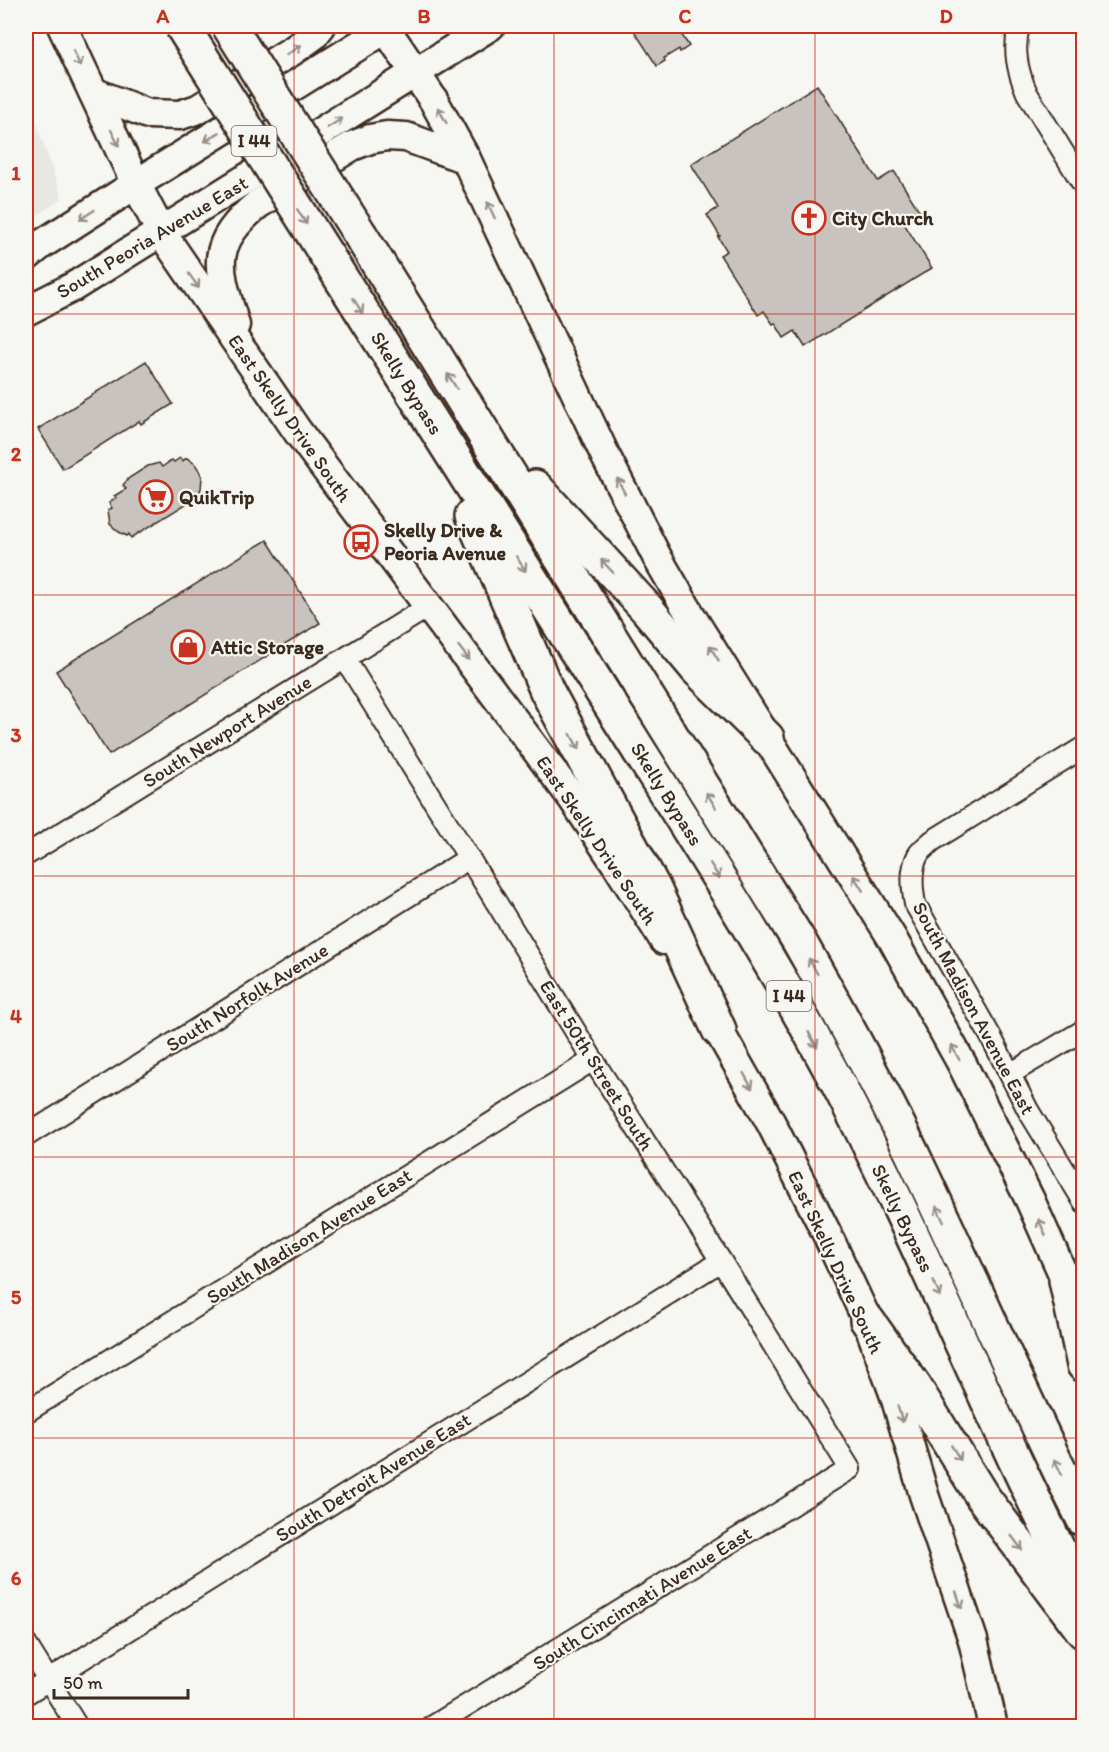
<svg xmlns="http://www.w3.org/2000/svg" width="1109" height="1752" viewBox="0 0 1109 1752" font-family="Itim,sans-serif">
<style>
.built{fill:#e8e7e2}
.building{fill:#c8c3be;stroke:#3b2a1e;stroke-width:1.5}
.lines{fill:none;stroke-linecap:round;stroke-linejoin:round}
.minor-casing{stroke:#3b2a1e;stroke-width:24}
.secondary-casing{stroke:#3b2a1e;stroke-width:33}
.motorway-casing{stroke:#3b2a1e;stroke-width:38}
.minor{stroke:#f6f6f2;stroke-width:20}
.secondary{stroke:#f6f6f2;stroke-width:28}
.motorway{stroke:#f6f6f2;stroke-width:33}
.motorway-bridge-casing{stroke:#3b2a1e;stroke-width:38;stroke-linecap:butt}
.motorway-bridge{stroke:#f6f6f2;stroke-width:33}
.oneway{stroke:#989088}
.grid{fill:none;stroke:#c8321e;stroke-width:1.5;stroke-opacity:0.55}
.labels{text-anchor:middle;stroke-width:4.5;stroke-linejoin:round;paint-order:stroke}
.shield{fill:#f6f6f2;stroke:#73675e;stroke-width:1.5}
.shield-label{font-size:18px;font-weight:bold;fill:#3b2a1e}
.poi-label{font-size:20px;font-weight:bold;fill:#3b2a1e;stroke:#f6f6f2;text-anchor:start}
.street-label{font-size:20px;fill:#3b2a1e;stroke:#f6f6f2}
.neatline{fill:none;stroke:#c8321e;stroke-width:2}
.grid-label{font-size:20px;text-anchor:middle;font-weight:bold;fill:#c8321e}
</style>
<rect width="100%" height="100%" fill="#f6f6f2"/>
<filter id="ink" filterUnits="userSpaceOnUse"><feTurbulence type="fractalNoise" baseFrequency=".0167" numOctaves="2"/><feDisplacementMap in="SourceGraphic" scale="12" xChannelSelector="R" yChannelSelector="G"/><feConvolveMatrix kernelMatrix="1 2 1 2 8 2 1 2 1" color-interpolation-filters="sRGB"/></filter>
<g filter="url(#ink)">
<polygon class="built" points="26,93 62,198 26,224"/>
<g class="building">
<polygon points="631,26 676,26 689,46 680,52 679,49 664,58 665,61 657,66"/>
<polygon points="817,85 878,181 894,171 920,212 903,222 932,268 805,347 795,331 784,338 775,323 773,324 764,311 758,315 720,255 727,251 718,237 720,236 707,215 718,208 691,164"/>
<polygon points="146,361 173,404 141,424 139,421 63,469 38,429"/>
<polygon points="180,458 182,461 187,458 195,464 199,470 202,477 201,489 200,490 202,494 131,538 129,534 127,536 119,532 110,524 108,510 112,508 109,503 116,498 114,496 126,489 123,485 129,478 148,466 159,463 162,467 172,460 174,462"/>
<polygon points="267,540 320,623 109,755 56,671"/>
</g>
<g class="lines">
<defs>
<g id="minor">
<path d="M1019 26C1013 50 1017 70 1027 93L1084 186"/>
<polyline points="345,659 469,858 593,1060 721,1261 850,1469 433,1726"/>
<path d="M1084 747 932 841C927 846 921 850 918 855 910 870 912 888 915 904L991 1037 1028 1110 1084 1202"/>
<polyline points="26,855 428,607"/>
<polyline points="1010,1074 1084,1030"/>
<polyline points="26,1136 469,858"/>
<polyline points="26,1412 593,1060"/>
<polyline points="26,1644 77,1726"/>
<polyline points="26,1694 721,1261"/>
</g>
<g id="secondary">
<polyline points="62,26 136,184 161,232 298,432 573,799 617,865 664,940"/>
<polyline points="384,26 434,101 466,159 606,457 657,557 694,621 892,938 962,1064 1030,1200 1075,1301"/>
<polyline points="93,92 148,114 180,115 198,109 295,49 313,36 321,26"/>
<polyline points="26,257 42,244 136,184 390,26"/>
<polyline points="26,311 73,287 490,26"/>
<path d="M235 325C218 269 207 246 258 204L352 146 370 139 387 136 406 137 466 159"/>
<polyline points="707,1010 771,1123 826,1232 867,1320 895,1396 924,1495 973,1640 993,1726"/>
</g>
<g id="motorway">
<path d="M361 236 799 941C841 1015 882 1089 918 1166 974 1284 1025 1404 1084 1520"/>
<path d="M327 256C422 407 518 558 613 709 690 832 769 953 837 1082 926 1251 995 1430 1084 1600"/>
<polyline points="535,487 647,609 697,669 767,738"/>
<polyline points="472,516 547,691 653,887 719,1030"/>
<polyline points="1066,1280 1084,1365"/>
<polyline points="867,1320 914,1386 982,1496 1084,1632"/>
</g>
</defs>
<use href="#minor" class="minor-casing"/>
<use href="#secondary" class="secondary-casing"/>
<use href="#motorway" class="motorway-casing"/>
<use href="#minor" class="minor"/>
<use href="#secondary" class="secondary"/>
<use href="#motorway" class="motorway"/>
<defs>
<g id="motorway-bridge">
<polyline points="182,26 327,256"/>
<polyline points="229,26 361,236"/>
</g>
</defs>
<use href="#motorway-bridge" class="motorway-bridge-casing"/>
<use href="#motorway-bridge" class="motorway-bridge"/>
</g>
<defs><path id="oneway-shaft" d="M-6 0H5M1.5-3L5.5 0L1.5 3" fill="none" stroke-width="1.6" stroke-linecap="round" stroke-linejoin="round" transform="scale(1.5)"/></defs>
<g class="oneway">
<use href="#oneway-shaft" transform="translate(294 50) rotate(-34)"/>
<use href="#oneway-shaft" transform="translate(77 59) rotate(65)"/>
<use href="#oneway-shaft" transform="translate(442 115) rotate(-119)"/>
<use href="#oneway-shaft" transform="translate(335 123) rotate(-32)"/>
<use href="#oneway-shaft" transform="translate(212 137) rotate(148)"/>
<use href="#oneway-shaft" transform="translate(115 138) rotate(64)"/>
<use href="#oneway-shaft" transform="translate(491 210) rotate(-115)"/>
<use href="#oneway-shaft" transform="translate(87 215) rotate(147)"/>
<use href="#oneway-shaft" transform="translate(302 217) rotate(58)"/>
<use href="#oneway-shaft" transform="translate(194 281) rotate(55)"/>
<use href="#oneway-shaft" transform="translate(358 306) rotate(58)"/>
<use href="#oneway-shaft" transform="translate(452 381) rotate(-122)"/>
<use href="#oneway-shaft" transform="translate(621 486) rotate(-117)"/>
<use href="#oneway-shaft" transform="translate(521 564) rotate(58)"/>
<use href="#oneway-shaft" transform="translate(607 566) rotate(-133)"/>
<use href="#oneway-shaft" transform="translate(464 653) rotate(52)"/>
<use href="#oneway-shaft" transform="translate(714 653) rotate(-122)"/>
<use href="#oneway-shaft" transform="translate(575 742) rotate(61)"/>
<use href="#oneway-shaft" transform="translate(711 800) rotate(-122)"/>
<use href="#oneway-shaft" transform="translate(715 871) rotate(58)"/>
<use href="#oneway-shaft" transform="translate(858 883) rotate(-122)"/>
<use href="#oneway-shaft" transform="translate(813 966) rotate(-119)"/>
<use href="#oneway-shaft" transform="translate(813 1040) rotate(61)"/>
<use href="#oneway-shaft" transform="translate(955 1052) rotate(-119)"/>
<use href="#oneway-shaft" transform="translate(748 1081) rotate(61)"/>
<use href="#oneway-shaft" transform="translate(940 1214) rotate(-115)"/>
<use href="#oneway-shaft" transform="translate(1042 1227) rotate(-114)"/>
<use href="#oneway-shaft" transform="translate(937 1289) rotate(66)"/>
<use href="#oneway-shaft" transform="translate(900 1414) rotate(73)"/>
<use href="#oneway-shaft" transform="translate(956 1453) rotate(58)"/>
<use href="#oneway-shaft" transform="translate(1058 1467) rotate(-116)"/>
<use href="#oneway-shaft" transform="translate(1017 1543) rotate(53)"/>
<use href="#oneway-shaft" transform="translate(959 1600) rotate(71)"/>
</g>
</g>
<path class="grid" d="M294 26V1726M554 26V1726M815 26V1726M26 314H1084M26 595H1084M26 876H1084M26 1157H1084M26 1438H1084"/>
<defs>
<symbol id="church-ring" viewBox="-11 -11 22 22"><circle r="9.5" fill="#f6f6f2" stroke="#c8321e" stroke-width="1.5"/><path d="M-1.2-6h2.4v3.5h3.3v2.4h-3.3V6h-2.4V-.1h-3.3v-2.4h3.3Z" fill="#c8321e"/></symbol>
<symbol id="supermarket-ring" viewBox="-11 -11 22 22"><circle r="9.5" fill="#f6f6f2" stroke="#c8321e" stroke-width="1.5"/><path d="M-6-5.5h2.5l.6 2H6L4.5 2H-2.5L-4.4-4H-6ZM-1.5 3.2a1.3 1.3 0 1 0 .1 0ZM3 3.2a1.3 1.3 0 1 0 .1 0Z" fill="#c8321e"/></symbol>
<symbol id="bus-ring" viewBox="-11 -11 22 22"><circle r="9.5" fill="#f6f6f2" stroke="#c8321e" stroke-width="1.5"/><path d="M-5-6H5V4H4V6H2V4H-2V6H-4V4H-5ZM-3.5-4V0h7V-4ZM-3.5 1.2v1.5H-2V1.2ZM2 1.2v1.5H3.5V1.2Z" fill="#c8321e"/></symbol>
<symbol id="shop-ring" viewBox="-11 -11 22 22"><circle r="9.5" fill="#f6f6f2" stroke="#c8321e" stroke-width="1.5"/><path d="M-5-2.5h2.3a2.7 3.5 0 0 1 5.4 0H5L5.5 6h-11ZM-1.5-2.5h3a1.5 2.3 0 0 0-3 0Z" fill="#c8321e"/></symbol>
</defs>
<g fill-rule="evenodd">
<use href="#church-ring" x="790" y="199" width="38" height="38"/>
<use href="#supermarket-ring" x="137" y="478" width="38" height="38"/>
<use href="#bus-ring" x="342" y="523" width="38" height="38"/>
<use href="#shop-ring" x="169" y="628" width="38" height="38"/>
</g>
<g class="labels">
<g class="shield">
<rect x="231.5" y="126" width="45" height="30" rx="4.5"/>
<rect x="766.5" y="981" width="45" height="30" rx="4.5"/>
</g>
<g class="shield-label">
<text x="254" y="147">I 44</text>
<text x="789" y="1002">I 44</text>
</g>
<g class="poi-label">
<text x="832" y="225">City Church</text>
<text x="179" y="504">QuikTrip</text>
<text x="384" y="537">Skelly Drive &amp;<tspan x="384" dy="23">Peoria Avenue</tspan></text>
<text x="211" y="654">Attic Storage</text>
</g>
<g class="street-label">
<text transform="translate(152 237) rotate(-31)" y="7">South Peoria Avenue East</text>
<text transform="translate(407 383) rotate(58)" y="7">Skelly Bypass</text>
<text transform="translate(290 418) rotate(55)" y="7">East Skelly Drive South</text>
<text transform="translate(227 731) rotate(-32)" y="7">South Newport Avenue</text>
<text transform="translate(667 794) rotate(58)" y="7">Skelly Bypass</text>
<text transform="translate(597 840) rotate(56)" y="7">East Skelly Drive South</text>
<text transform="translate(247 997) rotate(-32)" y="7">South Norfolk Avenue</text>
<text transform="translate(974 1008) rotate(62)" y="7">South Madison Avenue East</text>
<text transform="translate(597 1065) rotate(58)" y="7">East 50th Street South</text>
<text transform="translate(903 1218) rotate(64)" y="7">Skelly Bypass</text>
<text transform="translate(309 1236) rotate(-32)" y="7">South Madison Avenue East</text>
<text transform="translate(836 1262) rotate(65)" y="7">East Skelly Drive South</text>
<text transform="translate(373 1477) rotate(-32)" y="7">South Detroit Avenue East</text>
<text transform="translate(642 1598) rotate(-32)" y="7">South Cincinnati Avenue East</text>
</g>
</g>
<rect width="1109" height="1752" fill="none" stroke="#f6f6f2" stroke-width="66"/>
<path d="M54 1689v9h134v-9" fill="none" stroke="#3b2a1e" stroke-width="3"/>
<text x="63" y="1689" font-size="18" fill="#3b2a1e" stroke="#f6f6f2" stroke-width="4.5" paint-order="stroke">50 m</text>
<rect x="33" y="33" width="1043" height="1686" class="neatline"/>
<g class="grid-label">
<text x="163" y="23">A</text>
<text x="424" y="23">B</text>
<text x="685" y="23">C</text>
<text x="946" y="23">D</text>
<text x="16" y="180">1</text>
<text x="16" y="461">2</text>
<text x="16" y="742">3</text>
<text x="16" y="1023">4</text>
<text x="16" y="1304">5</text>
<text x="16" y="1585">6</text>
</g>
</svg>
